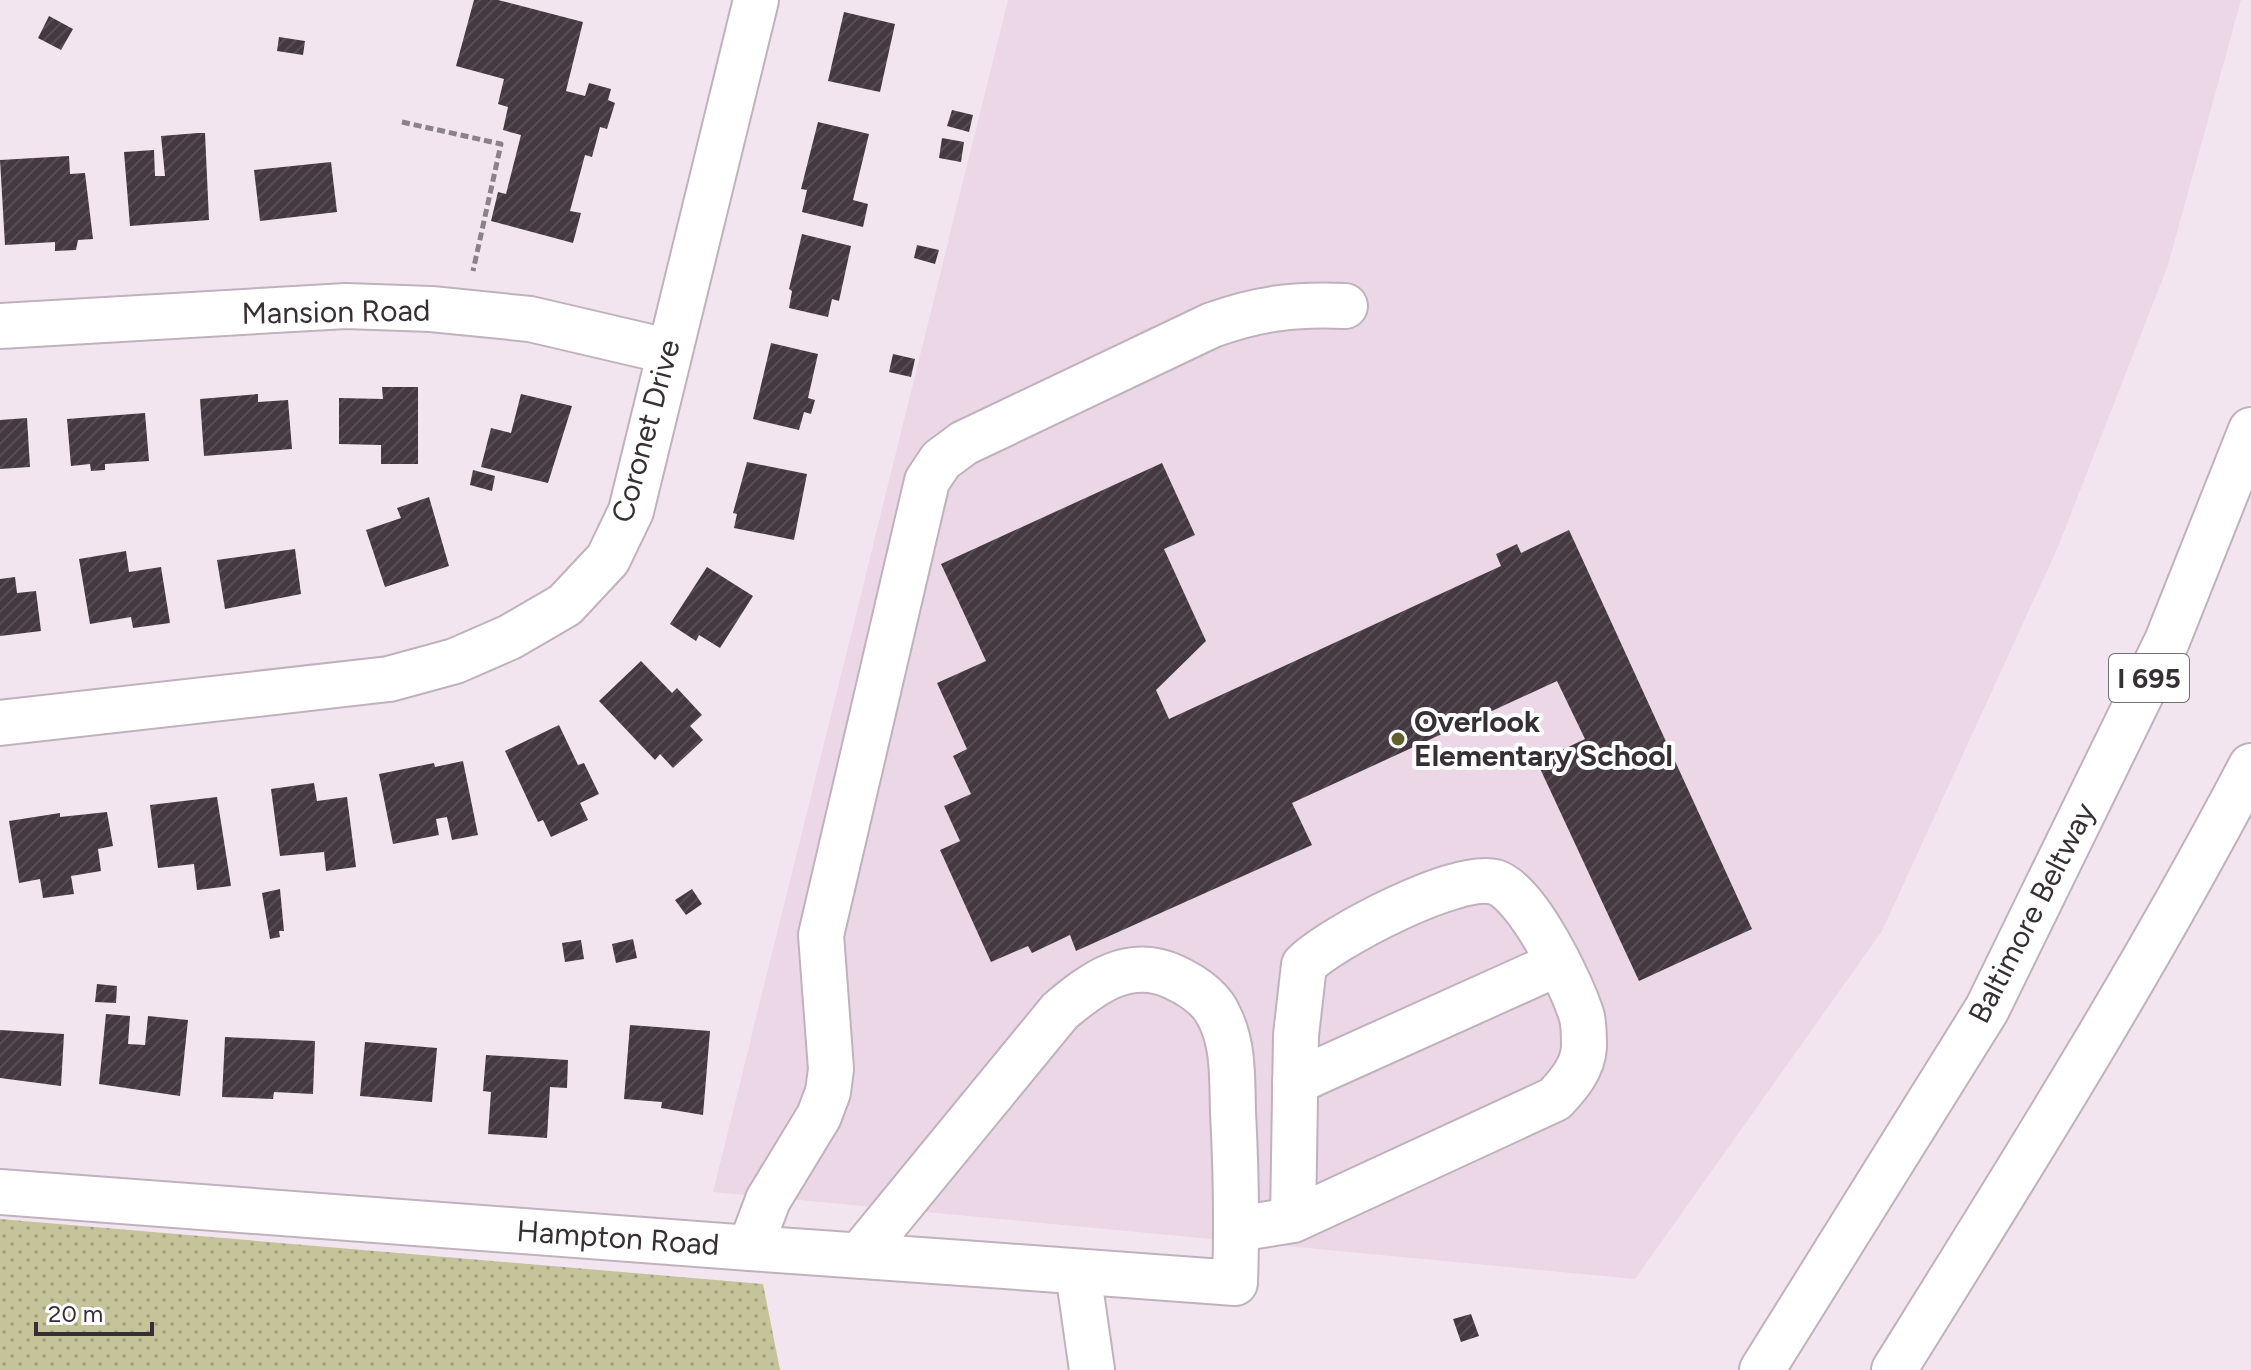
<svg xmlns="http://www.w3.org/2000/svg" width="2251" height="1370" viewBox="0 0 2251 1370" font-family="Figtree,sans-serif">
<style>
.built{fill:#ebd7e6}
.park{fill:url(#park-dots)}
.building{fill:url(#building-hatch)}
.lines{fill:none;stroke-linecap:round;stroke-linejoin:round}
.minor-casing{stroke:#bfb2bc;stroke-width:48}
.highway-casing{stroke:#bfb2bc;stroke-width:48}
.path{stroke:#8b8289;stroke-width:5;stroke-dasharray:8 4;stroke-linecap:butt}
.minor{stroke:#fff;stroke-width:44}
.highway{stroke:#fff;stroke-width:44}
.poi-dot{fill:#615f2b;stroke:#fff;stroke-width:3}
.labels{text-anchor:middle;stroke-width:8;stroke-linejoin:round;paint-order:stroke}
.shield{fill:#fff;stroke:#726e71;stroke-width:2}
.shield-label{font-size:28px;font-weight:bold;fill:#363034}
.street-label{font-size:30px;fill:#363034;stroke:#fff}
.poi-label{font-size:30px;font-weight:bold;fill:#363034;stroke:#fff;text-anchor:start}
</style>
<defs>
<pattern id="park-dots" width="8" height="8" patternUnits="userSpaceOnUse" patternTransform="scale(2)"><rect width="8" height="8" fill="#c4c39a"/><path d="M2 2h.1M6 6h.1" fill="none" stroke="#a09f7e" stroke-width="1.8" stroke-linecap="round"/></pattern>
<pattern id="building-hatch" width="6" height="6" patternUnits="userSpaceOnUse" patternTransform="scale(2)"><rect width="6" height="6" fill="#443941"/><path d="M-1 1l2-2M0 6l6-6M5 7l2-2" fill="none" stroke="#574d54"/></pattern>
</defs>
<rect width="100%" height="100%" fill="#f3e5f0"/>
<polygon class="built" points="1008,0 2241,0 2168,265 2058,547 1882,931 1635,1279 713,1192"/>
<polygon class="park" points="0,1219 763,1284 780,1370 0,1370"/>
<g class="building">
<polygon points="474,0 498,0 583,22 566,91 585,96 589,83 611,89 608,100 615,103 607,129 600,127 592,157 585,155 570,211 581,213 573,243 491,221 498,192 506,194 521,135 503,130 508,107 498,104 504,79 456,66"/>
<polygon points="844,12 895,24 880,92 828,81"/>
<polygon points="49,16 73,29 61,50 38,38"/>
<polygon points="279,37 305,41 303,55 277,51"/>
<polygon points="952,110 973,115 969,132 947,126"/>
<polygon points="818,122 869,134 853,200 868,204 863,227 802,212 807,190 801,189"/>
<polygon points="198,133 205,133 209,220 130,226 124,152 154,150 155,176 165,176 161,136"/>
<polygon points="942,138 964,142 961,162 939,158"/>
<polygon points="69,156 70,174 85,173 93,239 78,240 76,250 55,251 55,242 5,245 0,160"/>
<polygon points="331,162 337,212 260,221 254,170"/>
<polygon points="802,234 851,246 839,301 832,299 828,317 789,308 792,291 789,289"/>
<polygon points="917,245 939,250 935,264 914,258"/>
<polygon points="771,343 818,354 808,398 815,400 811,414 804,412 799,430 753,419"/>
<polygon points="893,354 915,359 911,377 889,372"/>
<polygon points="382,387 418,387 418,464 381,464 381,445 339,444 339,398 383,399"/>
<polygon points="258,394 258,402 288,400 292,449 204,456 200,399"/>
<polygon points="521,394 572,406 548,483 481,467 491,428 511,433"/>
<polygon points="145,413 149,461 105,464 105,470 91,471 90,464 71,466 67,419"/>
<polygon points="27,418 30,467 0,469 0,420"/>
<polygon points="747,462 807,474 794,540 734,528 737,514 733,513"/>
<polygon points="1162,463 1195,535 1164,549 1206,641 1156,690 1169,719 1501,566 1496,554 1517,544 1521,553 1569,530 1752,929 1639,981 1537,762 1585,739 1557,681 1292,803 1312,845 1076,951 1070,935 1032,953 1028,946 991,962 940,850 960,841 944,806 971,794 953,756 967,749 937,683 986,661 941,564"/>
<polygon points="473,470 495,476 492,491 470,485"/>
<polygon points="429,497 449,566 385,587 366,530 401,518 397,508"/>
<polygon points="295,549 301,594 225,609 217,560"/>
<polygon points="126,551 129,572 161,567 170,623 133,628 131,617 90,624 79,559"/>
<polygon points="707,567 753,596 720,648 699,635 696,641 670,624"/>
<polygon points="15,577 17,593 36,591 41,631 0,636 0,579"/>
<polygon points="641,661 672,693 677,688 702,715 690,726 703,740 673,768 660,754 655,760 599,701"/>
<polygon points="559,725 578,765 584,763 599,794 580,803 588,820 551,837 543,820 538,822 505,751"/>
<polygon points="463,761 478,835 452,840 447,817 436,819 439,835 393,844 379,774 434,763 435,767"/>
<polygon points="314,783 317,801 347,797 356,867 326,871 324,852 280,856 271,789"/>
<polygon points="217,797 231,886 197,890 194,864 158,868 150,805"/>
<polygon points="107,812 113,846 98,849 101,871 71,876 74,894 43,898 40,879 19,883 9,821 60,813 60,817"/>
<polygon points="280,889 284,931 279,931 280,937 270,939 262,893"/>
<polygon points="692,889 702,904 686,915 675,900"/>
<polygon points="633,939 637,958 616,963 612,944"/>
<polygon points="581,940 584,959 565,962 562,943"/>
<polygon points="97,984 117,986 116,1003 95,1002"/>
<polygon points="106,1014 130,1016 128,1044 145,1045 148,1016 188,1020 180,1096 99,1084"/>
<polygon points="630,1025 710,1031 703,1115 661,1108 662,1102 624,1099"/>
<polygon points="0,1030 64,1034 61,1086 0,1078"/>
<polygon points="225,1037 315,1041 313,1094 274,1092 273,1099 222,1097"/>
<polygon points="365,1042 437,1048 432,1102 360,1096"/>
<polygon points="486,1055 568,1060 567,1088 550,1087 547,1138 488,1134 491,1092 483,1091"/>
<polygon points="1471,1314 1479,1336 1461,1342 1453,1319"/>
</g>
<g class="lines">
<defs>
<g id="minor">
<polyline points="0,326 346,306 431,309 530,319 667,351"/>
<polyline points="0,723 389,679 455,661 510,637 565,605 608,559 631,511 756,0"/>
<polyline points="1295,1082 1557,964"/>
<path d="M0 1192 750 1248C912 1259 1073 1271 1235 1283 1237 1226 1236 1169 1233 1112 1232 1079 1234 1045 1219 1016 1211 998 1191 985 1174 977 1129 956 1093 983 1060 1011L859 1256"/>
<path d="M1237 1229 1293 1220 1555 1099C1568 1085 1583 1068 1584 1047 1584 1038 1584 1026 1582 1017 1573 986 1527 891 1495 882 1456 872 1332 937 1304 965L1296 1035 1293 1220"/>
<path d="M750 1248 768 1200 819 1116 828 1092 831 1069 821 935 927 481 941 460 964 443 1212 325C1260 308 1294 304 1345 306"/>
<polyline points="1078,1272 1092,1370"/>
</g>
<g id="highway">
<polyline points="1762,1370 1987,1009 2167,641 2251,430"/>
<path d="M1894 1370C2018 1171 2142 974 2251 766"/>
</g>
</defs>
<use href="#minor" class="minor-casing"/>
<use href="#highway" class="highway-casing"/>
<polyline class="path" points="402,122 501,144 473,271"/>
<use href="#minor" class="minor"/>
<use href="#highway" class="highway"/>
</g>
<circle class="poi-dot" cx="1398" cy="739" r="8"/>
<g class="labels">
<rect class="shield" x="2109" y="654" width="80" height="48" rx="6"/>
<g class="shield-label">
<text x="2149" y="688">I 695</text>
</g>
<g class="street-label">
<text transform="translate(336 312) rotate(-1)" y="10">Mansion Road</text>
<text transform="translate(646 431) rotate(-75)" y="10">Coronet Drive</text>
<text transform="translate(2032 913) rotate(-63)" y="10">Baltimore Beltway</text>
<text transform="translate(618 1238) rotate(4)" y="10">Hampton Road</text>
</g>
<g class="poi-label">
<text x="1414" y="732">Overlook<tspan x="1414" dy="34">Elementary School</tspan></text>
</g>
</g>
<path d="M36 1322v12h116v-12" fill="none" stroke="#363034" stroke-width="4"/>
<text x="48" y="1322" font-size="24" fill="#363034" stroke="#ffffff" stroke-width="6" paint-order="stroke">20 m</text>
</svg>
